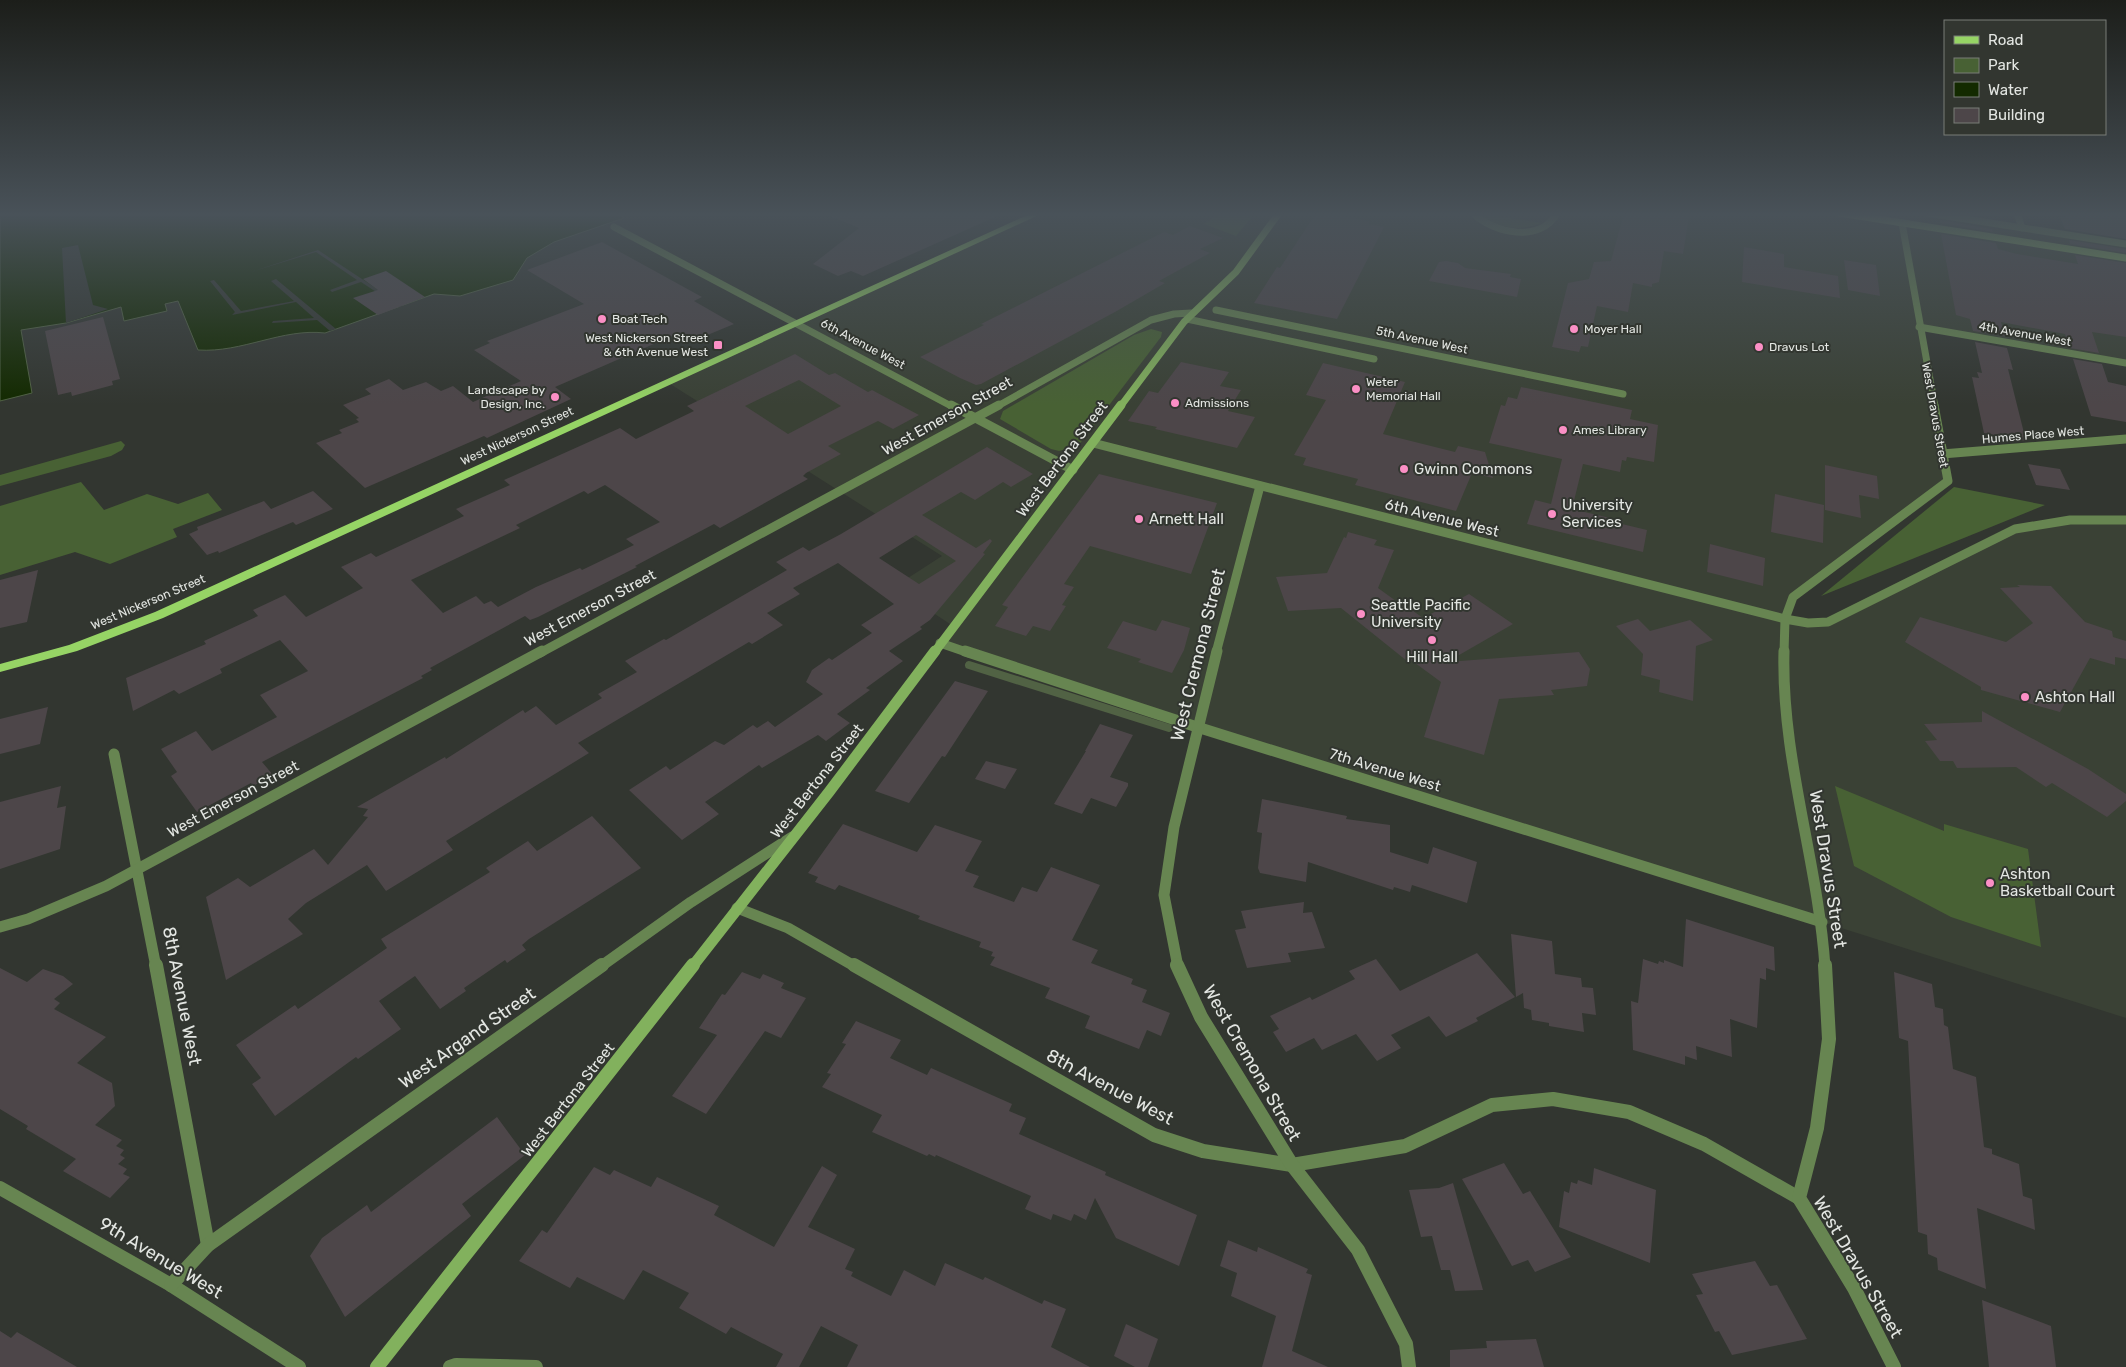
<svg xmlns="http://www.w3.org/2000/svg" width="2126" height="1367" viewBox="0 0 2126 1367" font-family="Rubik,sans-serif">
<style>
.built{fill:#3a4135}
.green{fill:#486134}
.water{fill:#132a00;stroke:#516244}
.pier{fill:#323630}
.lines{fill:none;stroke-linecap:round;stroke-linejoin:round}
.stream{stroke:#516244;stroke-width:8}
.building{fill:#4d4649;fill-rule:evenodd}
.street-far3{stroke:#678551;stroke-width:7}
.street-far2{stroke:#678551;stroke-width:9}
.street-far1{stroke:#678551;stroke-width:11}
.street{stroke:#678551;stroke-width:14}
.secondary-far3{stroke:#82b15d;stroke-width:7}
.secondary-far2{stroke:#82b15d;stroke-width:9}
.secondary-far1{stroke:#82b15d;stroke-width:11}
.secondary{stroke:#82b15d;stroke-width:14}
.primary{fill:#96d465;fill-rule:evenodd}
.poi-dot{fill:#fb8fc5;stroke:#323630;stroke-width:2}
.labels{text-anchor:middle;stroke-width:4;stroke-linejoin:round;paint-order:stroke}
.far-poi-label{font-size:12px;fill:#e3e6e2;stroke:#323630;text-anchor:start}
.far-street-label{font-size:12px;fill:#e3e6e2;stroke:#323630}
.street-label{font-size:15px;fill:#e3e6e2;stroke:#323630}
.poi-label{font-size:15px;fill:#e3e6e2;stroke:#323630;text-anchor:start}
.near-street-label{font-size:18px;fill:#e3e6e2;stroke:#323630}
</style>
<rect width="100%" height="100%" fill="#323630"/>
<polygon class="built" points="1039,213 1927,213 2126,244 2126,363 1920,327 1948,481 1793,597 1785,618 1828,622 2015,529 2046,522 2126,520 2126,1018 940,643 953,626 894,587 942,556 667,382"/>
<g class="green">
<polygon points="1221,213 1255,213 1236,236 1204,224"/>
<path d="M1481 216H1496L1542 223C1521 231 1499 229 1481 216Z"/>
<polygon points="1151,329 1162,332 1161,337 1078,446 1059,451 1051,449 1000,419 1003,411 1134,335"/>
<polygon points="121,441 125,445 122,450 111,456 0,486 0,475"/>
<polygon points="81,482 104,510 147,494 178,504 208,493 222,510 173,529 177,537 110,564 75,552 0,575 0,506"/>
<polygon points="1954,487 2045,505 1821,596"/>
<polygon points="1835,786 1944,831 1944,824 2028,849 2041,947 1951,917 1854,866"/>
</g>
<path class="water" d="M0 213H616L624 218 554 242 527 258 513 280 460 296 434 294 325 333C282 328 242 353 198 350L178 301 165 304 167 311 124 321 121 307 66 323 21 330 32 393 0 401Z"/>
<g class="pier">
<polygon points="78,245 93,305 108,309 66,323 62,248"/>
<polygon points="318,250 403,306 399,307 361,282 332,292 330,290 357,280 316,252 251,272"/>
<polygon points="276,279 336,329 330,331 317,320 272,323 273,321 314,318 296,302 232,315 235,312 210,281 214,280 241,311 294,301 271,281"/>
</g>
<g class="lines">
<polyline class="stream" points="969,665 1169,728"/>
</g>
<g class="building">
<polygon points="823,213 1004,213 863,276 851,271 838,276 813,264 859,228"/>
<polygon points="1316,213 1344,213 1342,216 1370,221 1369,224 1384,227 1337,319 1254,303 1277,267 1280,268"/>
<polygon points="1624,213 1673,213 1689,216 1683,254 1664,251 1659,282 1652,284 1652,287 1633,283 1628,312 1597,306 1588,347 1581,346 1579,352 1552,347 1568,283 1589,279 1594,262 1611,261"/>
<polygon points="2063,213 2126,213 2126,239 2065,229 2060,217 2065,217"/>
<polygon points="1940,220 1992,229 1993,232 1940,223"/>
<polygon points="1190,226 1223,238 1200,249 1210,253 1159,281 1165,283 1115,312 981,384 976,385 960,378 920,357 984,325 981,324 1164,232 1173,235"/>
<polygon points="1941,234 1996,243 1998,249 2017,254 2078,264 2075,255 2126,263 2126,337 2092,332 2099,353 2070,348 2065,334 2001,322 2005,336 1973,331 1970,319 1956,315"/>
<polygon points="2069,240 2126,249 2126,253 2070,244"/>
<polygon points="602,242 702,297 694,301 734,324 693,341 679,333 555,387 571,399 487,438 484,436 365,488 316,443 342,433 339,430 359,422 356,419 359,418 343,405 371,394 365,389 389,379 403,390 426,382 441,391 453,386 473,402 521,381 474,350 490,343 487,341 584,304 527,270"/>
<polygon points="1744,247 1784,254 1784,267 1838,276 1840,298 1742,282"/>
<polygon points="1844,260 1876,265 1880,296 1848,290"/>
<polygon points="1446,261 1458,263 1465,268 1511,274 1510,277 1521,279 1517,297 1429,281 1439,262"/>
<polygon points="386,271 425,297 378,315 353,298 378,290 363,279"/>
<polygon points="103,317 120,379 112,381 113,385 72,396 71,392 58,395 45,331"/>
<polygon points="1975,342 2007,348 2013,370 2008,369 2026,441 1984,433 1972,377 1979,378 1977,372 1982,373"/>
<path d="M795 354 829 375 835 373 868 392 872 390 919 415 893 429 878 421 828 446 841 454 806 473 803 476 808 479 720 528 714 524 635 566 637 567 538 617 530 620 525 616 430 668 432 670 421 676 423 678 262 762 273 775 253 786 251 783 197 812 171 776 177 772 161 749 196 731 212 751 277 717 260 695 308 671 280 640 220 669 222 673 179 694 174 690 133 711 126 678 206 644 204 641 258 616 253 610 285 595 306 617 363 588 341 567 371 553 376 557 464 516 456 509 510 485 504 480 620 428 636 439 694 411 687 406ZM799 380 841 406 788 434 745 406ZM605 485 660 522 626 539 634 545 582 570 580 568 536 587 498 607 491 601 484 604 476 596 443 613 411 580 520 528 516 525 584 491 588 494Z"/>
<polygon points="2073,359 2102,364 2108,382 2126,386 2126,422 2091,416"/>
<polygon points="1181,362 1229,372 1220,386 1241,390 1228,411 1255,417 1237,448 1155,429 1157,427 1128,421 1149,391 1158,393"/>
<polygon points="1323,363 1405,382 1383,434 1455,452 1458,446 1485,452 1493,478 1472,473 1456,511 1355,485 1358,479 1303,465 1306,458 1294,455 1326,400 1306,395"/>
<polygon points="1521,387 1632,410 1630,419 1658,425 1654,462 1627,457 1626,461 1622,460 1620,472 1583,464 1572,509 1623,521 1622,524 1647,530 1643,552 1527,524 1535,500 1551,504 1562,459 1489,443 1501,405 1505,406 1508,397 1517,399"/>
<path d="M987 447 1033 474 1011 487 1003 482 975 500 961 492 922 515 976 548 990 539 992 541 983 553 985 554 930 620 920 627 922 629 889 651 903 661 866 688 870 690 837 714 850 723 826 741 818 735 762 768 759 765 705 802 719 814 682 840 629 790 666 766 670 770 715 741 724 745 753 725 757 728 768 721 775 727 823 694 806 682 812 670 829 658 832 660 872 633 861 625 894 604 838 563 793 588 800 594 767 613 783 625 752 644 749 642 578 743 589 753 446 841 453 850 386 891 367 865 306 903 288 919 303 934 226 980 206 897 238 878 250 887 314 849 328 865 368 817 363 816 368 809 357 807 445 757 446 759 523 710 525 713 536 706 556 725 602 698 598 694 637 672 625 661 664 639 666 640 787 570 776 562 803 547 809 551 841 534ZM916 535 956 561 919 584 879 558Z"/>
<polygon points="2028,464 2060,469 2070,490 2036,485"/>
<polygon points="1825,465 1877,476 1879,499 1859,495 1861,518 1825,510"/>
<polygon points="1099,474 1217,503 1191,574 1090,546 1064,584 1074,587 1062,605 1066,606 1050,631 1033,626 1026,636 995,626 1008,607 1002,605"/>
<polygon points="313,491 333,509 296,525 293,522 219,553 218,551 207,555 189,534 198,530 197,527 264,501 271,509"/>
<polygon points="1775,494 1824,505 1823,543 1771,532"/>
<polygon points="1348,532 1377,540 1374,545 1394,550 1378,588 1407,609 1409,608 1423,618 1469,594 1513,624 1447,662 1579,652 1590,669 1587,686 1551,690 1554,695 1499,699 1484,755 1424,737 1441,682 1411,660 1407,661 1341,608 1288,611 1276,577 1327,573 1344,537 1346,538"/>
<polygon points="1710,544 1765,558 1763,586 1707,572"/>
<polygon points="38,570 27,622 0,628 0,580"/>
<polygon points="2017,585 2051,586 2085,622 2112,631 2113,637 2126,641 2126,659 2115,657 2115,665 2090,658 2060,712 1981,690 1981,687 1905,642 1920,617 2006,642 2033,623 2000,588 2020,587"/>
<polygon points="1638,619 1650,631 1690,620 1713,640 1696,646 1693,701 1659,692 1660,680 1641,675 1643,654 1616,626"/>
<polygon points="1162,620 1190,628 1184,650 1172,673 1138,662 1141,659 1107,648 1123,621 1156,631"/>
<polygon points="955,681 988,691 945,757 942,756 909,803 875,791"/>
<polygon points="48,707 40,744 0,754 0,719"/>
<polygon points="1982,711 2088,769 2126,794 2126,801 2107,817 2052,783 2046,787 2016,767 1957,768 1953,761 1940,761 1925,741 1937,740 1924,724 1982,722"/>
<polygon points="1100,724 1133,735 1110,777 1128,783 1128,786 1116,807 1091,798 1082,814 1054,804 1086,751 1085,751"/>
<polygon points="986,761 1017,769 1005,789 975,779"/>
<polygon points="61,786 57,808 66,806 60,849 0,869 0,802"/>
<polygon points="1262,799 1347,816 1346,819 1390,825 1390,852 1428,864 1433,847 1477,862 1467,903 1412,885 1410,892 1394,887 1393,890 1308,862 1306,882 1260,873 1258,868 1262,833 1257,832"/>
<polygon points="592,816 641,868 529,939 522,945 526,950 507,963 505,960 464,988 466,991 440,1009 415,976 379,1001 401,1029 358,1059 356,1057 275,1116 252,1084 261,1078 236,1045 295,1005 298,1009 387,948 381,939 490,872 486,868 528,841 537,851"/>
<polygon points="843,824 917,852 935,825 982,841 965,871 979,876 973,887 1014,902 1022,887 1037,892 1051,867 1100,885 1072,940 1098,950 1091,963 1133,979 1131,984 1147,990 1142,1002 1170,1013 1161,1036 1147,1030 1139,1049 1085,1028 1090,1016 1045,998 1050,988 990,965 995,957 991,956 993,952 979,947 981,942 918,919 920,916 839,885 835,890 815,882 818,877 808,873"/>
<polygon points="1304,902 1303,913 1312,912 1325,948 1288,953 1291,962 1247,968 1235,930 1246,928 1241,911"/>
<polygon points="1686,919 1774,947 1775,971 1766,968 1766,980 1760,978 1757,1028 1730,1019 1732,1057 1696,1046 1697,1060 1685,1056 1685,1065 1633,1050 1631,1001 1638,1003 1643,959 1658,964 1659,961 1664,963 1664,960 1683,967"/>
<polygon points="1511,934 1552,941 1555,974 1581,978 1582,987 1593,988 1596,1015 1582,1013 1584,1032 1549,1026 1549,1023 1532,1020 1531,1010 1524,1008 1523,993 1516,997"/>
<polygon points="1477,953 1515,997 1476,1018 1478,1021 1446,1037 1429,1016 1391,1035 1401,1048 1377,1061 1356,1034 1322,1050 1314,1038 1286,1052 1273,1032 1279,1029 1270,1016 1310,997 1312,1000 1355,979 1349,971 1376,959 1400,991"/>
<polygon points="0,968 27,982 43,969 63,976 73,984 54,999 60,1003 54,1009 106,1037 77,1063 112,1083 115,1106 95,1125 122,1140 116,1146 124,1150 120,1155 125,1158 118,1164 127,1169 123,1174 130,1177 110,1198 63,1171 76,1159 26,1129 28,1126 0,1109"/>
<polygon points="742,972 760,979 763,974 784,983 781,988 806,998 781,1038 765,1031 706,1114 672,1096 717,1035 699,1028 722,994 725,995"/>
<polygon points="1894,972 1932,984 1935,1007 1943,1009 1944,1025 1948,1027 1953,1069 1976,1077 1984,1147 1992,1149 1992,1154 2019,1164 2023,1196 2032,1199 2035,1230 1977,1208 1986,1289 1938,1270 1937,1258 1928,1254 1927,1235 1918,1232 1908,1041 1899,1038"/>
<polygon points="856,1021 901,1040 890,1058 927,1075 931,1068 1012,1104 1009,1111 1026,1118 1019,1134 1106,1172 1105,1175 1197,1215 1179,1266 1116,1238 1095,1198 1086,1220 1074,1214 1071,1221 1053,1214 1051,1220 1025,1209 1031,1196 936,1155 935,1157 929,1154 927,1156 872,1132 882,1115 822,1087 831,1074 827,1073 846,1044 842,1043"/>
<polygon points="497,1117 525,1155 462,1204 471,1216 345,1317 310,1256 322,1238 367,1205 371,1212"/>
<polygon points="1504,1163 1523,1194 1530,1191 1571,1257 1535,1272 1528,1260 1512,1266 1462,1179"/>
<polygon points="822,1166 837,1175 808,1227 855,1249 845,1269 853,1272 851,1276 891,1296 904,1270 935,1286 945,1263 983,1280 985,1277 1042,1304 1044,1300 1066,1309 1051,1347 1090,1367 847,1367 858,1345 821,1326 799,1367 776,1367 783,1354 731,1327 726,1334 679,1308 689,1293 643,1270 624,1300 577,1277 570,1288 519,1261 542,1230 547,1233 594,1167 610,1175 614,1170 651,1187 657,1177 719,1206 714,1215 774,1247"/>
<polygon points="1594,1168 1656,1190 1650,1263 1559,1227 1564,1191 1569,1193 1571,1182 1577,1184 1578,1180 1592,1185"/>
<polygon points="1453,1183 1483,1290 1455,1291 1450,1270 1441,1270 1432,1236 1421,1237 1409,1190 1439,1188"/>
<polygon points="1228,1240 1257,1252 1258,1247 1308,1269 1306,1273 1312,1275 1292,1351 1328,1367 1262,1367 1276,1316 1231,1296 1237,1273 1220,1266"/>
<polygon points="1755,1261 1770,1286 1777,1285 1807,1339 1732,1355 1719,1331 1715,1332 1696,1295 1703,1294 1692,1274"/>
<polygon points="1982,1300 2051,1326 2056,1367 1989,1367"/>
<polygon points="1126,1324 1158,1339 1148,1367 1135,1367 1114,1356"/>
<polygon points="0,1331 11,1338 17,1332 77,1367 0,1367"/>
<polygon points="1536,1339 1544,1367 1450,1367 1450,1350 1487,1348 1486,1341"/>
</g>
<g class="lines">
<g class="street-far3">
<path d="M1473 213C1494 234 1541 243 1557 213"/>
<polyline points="1927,213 2126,244"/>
<polyline points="2017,213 2022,228"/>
<polyline points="1902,223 1935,407"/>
<polyline points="614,227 953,407"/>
<polyline points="1216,310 1623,394"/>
<polyline points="1187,319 1374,359"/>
<polyline points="1919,327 2126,363"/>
<polyline points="996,407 1151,320 1174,314 1191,313"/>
</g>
<g class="street-far2">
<polyline points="951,405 1073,470"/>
<polyline points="1093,443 1785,619 1793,597 1948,481 1934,405"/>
<polyline points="1942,454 2126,439"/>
<polyline points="940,643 969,653"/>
<polyline points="540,653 999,405"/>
<polyline points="1216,653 1260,486"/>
<polyline points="1784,653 1785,619 1808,623 1828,622 2015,529 2070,520 2126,520"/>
</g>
<g class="street-far1">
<polyline points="965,651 1197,727 1822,922"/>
<path d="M1784 651C1781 758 1818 861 1825 967"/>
<polyline points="114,754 156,967"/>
<polyline points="737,908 788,928 856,967"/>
<polyline points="0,927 28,919 106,886 542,651"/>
<polyline points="600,967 691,902 792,837"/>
<polyline points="1178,967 1164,895 1174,827 1217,651"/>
</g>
<g class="street">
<polyline points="156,965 208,1245"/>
<polyline points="854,965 1154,1135 1203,1151 1292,1165 1405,1146 1492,1105 1553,1099 1629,1112 1704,1144 1799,1198"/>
<polyline points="1177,965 1201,1017 1292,1165 1358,1250 1406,1344 1409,1367"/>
<polyline points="1825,965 1829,1039 1817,1128 1799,1198 1854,1288 1894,1367"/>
<polyline points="0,1188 171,1285 299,1367"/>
<polyline points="171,1285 208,1245 602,965"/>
<polyline points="450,1367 456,1365 536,1367"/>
</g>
<g class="secondary-far3">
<polyline points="1839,213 2126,258"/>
<polyline points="1120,407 1184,322 1236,272 1279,213"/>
</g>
<polyline class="secondary-far2" points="934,653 1121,405"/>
<polyline class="secondary-far1" points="692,967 829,792 935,651"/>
<polyline class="secondary" points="377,1367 693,965"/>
<polygon class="primary" points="1032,213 1043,213 163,618 77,651 0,672 0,664 69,645 155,612"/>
</g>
<linearGradient id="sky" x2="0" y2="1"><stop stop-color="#1c1e1a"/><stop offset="0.53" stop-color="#495259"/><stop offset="1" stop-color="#495259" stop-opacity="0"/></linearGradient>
<rect width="2126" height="405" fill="url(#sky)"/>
<g class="poi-dot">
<circle cx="602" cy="319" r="5"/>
<circle cx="1574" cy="329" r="5"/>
<rect x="713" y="340" width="10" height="10" rx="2.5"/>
<circle cx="1759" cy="347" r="5"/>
<circle cx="1356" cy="389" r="5"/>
<circle cx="555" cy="397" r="5"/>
<circle cx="1175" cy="403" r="5"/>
<circle cx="1563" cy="430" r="5"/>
<circle cx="1404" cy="469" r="5"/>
<circle cx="1552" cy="514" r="5"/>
<circle cx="1139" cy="519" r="5"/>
<circle cx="1361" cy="614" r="5"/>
<circle cx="1432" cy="640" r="5"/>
<circle cx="2025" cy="697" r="5"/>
<circle cx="1990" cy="883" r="5"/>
</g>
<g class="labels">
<g class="far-poi-label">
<text x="612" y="323">Boat Tech</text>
<text x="1584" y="333">Moyer Hall</text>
<text x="708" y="342" text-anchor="end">West Nickerson Street<tspan x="708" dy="14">&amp; 6th Avenue West</tspan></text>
<text x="1769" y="351">Dravus Lot</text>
<text x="1366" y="386">Weter<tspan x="1366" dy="14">Memorial Hall</tspan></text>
<text x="545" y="394" text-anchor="end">Landscape by<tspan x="545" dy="14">Design, Inc.</tspan></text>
<text x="1185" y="407">Admissions</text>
<text x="1573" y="434">Ames Library</text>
</g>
<g class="far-street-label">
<text transform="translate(2025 334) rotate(10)" y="4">4th Avenue West</text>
<text transform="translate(1422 340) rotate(12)" y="4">5th Avenue West</text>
<text transform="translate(863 344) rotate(28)" y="4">6th Avenue West</text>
<text transform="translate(1935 415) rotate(80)" y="4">West Dravus Street</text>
<text transform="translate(2033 435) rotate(-5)" y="4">Humes Place West</text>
<text transform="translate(517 436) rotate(-25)" y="4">West Nickerson Street</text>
<text transform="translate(148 602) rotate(-23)" y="4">West Nickerson Street</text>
</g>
<g class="street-label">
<text transform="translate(947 416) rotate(-29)" y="5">West Emerson Street</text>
<text transform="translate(1062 459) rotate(-53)" y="5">West Bertona Street</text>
<text transform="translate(1442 518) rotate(14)" y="5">6th Avenue West</text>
<text transform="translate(590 608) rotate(-28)" y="5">West Emerson Street</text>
<text transform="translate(1385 770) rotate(17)" y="5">7th Avenue West</text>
<text transform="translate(817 781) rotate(-52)" y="5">West Bertona Street</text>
<text transform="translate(233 799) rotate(-28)" y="5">West Emerson Street</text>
<text transform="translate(568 1100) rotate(-52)" y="5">West Bertona Street</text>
</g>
<g class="poi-label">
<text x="1414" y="474">Gwinn Commons</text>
<text x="1562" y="510">University<tspan x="1562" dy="17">Services</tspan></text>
<text x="1149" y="524">Arnett Hall</text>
<text x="1371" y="610">Seattle Pacific<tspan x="1371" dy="17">University</tspan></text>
<text x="1432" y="662" text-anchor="middle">Hill Hall</text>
<text x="2035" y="702">Ashton Hall</text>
<text x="2000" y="879">Ashton<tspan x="2000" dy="17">Basketball Court</tspan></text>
</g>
<g class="near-street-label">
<text transform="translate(1198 655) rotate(-76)" y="6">West Cremona Street</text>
<text transform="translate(1828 869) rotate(81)" y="6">West Dravus Street</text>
<text transform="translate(182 996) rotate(79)" y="6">8th Avenue West</text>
<text transform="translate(467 1038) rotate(-35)" y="6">West Argand Street</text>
<text transform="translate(1252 1063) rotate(60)" y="6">West Cremona Street</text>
<text transform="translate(1110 1087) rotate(28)" y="6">8th Avenue West</text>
<text transform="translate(161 1258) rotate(31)" y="6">9th Avenue West</text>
<text transform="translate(1858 1267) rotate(60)" y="6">West Dravus Street</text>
</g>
</g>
<rect x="1944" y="20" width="162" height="115" fill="#323630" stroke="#797c77"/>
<rect x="1954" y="36" width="25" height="8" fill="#96d465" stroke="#797c77"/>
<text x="1988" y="45" font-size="15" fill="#e3e6e2">Road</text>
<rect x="1954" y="58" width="25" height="15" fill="#486134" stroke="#797c77"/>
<text x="1988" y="70" font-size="15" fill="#e3e6e2">Park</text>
<rect x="1954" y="82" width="25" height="15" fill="#132a00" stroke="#797c77"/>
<text x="1988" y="95" font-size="15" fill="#e3e6e2">Water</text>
<rect x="1954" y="108" width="25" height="15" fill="#4d4649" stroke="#797c77"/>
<text x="1988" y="120" font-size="15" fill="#e3e6e2">Building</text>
</svg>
